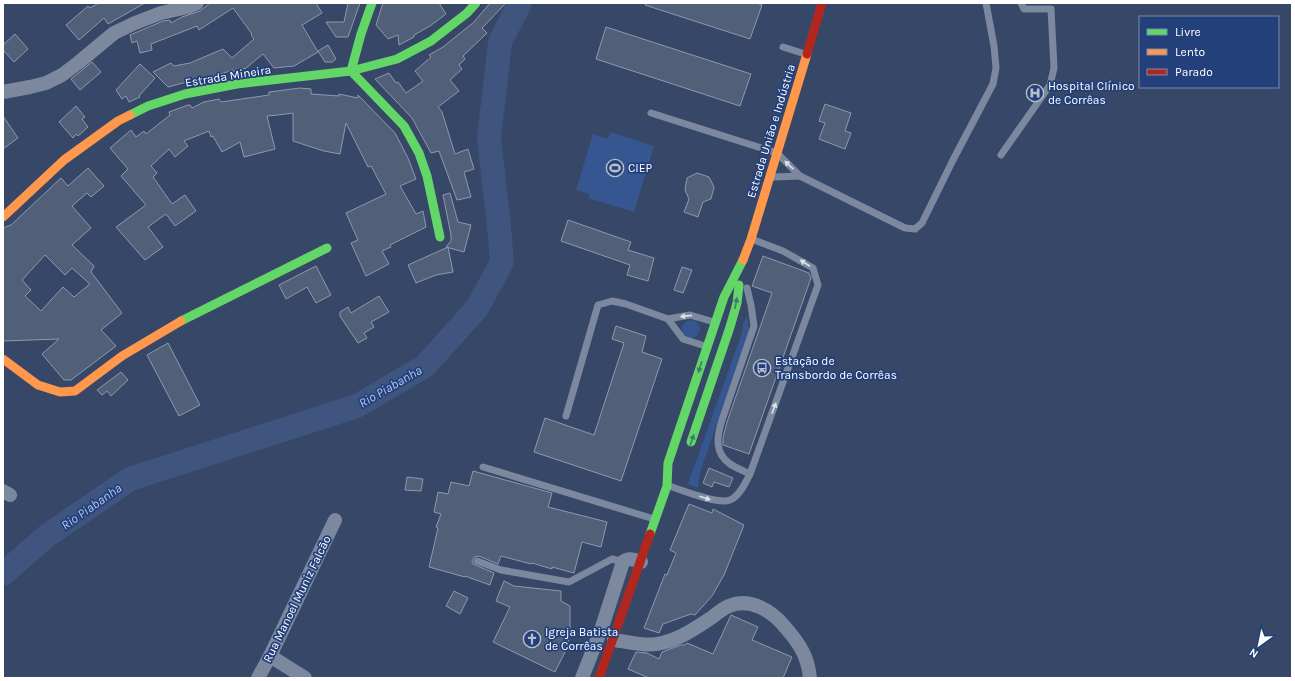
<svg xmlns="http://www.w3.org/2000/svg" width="1295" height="681" viewBox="0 0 1295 681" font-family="Karla,sans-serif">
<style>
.green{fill:#365691}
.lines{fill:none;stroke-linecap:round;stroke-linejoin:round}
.river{stroke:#3f557f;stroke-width:24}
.building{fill:#525f79;stroke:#8e99ad;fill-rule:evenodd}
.lane{stroke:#7b889e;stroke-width:7}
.street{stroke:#7b889e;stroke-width:14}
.fast{stroke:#63d668;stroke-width:9}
.slow{stroke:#ff974d;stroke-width:9}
.jam{stroke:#b3261e;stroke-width:9}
.oneway{fill:#dee1e7}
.oneway2{fill:#3d7c73}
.labels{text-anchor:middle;stroke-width:3.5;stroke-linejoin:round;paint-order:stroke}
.street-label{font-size:12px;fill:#fff;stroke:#23407b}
.poi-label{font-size:12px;fill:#fff;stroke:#23407b;text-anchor:start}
.water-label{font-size:13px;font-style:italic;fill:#b1c6ed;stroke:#23407b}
</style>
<rect width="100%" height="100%" fill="#374767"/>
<g class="green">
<polygon points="610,132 654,146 634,212 588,198 590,194 576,190 593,134 608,139"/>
<polygon points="747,315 749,330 700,473 698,488 688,484 742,333 743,324"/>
<circle cx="691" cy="329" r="9"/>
</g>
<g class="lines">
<polyline class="river" points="3,574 48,535 130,479 357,406 425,366 477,308 502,262 499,227 489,138 500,42 520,3"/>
</g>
<g class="building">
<polygon points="99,3 145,3 108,24 104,18 79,40 66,25 88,6 90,8"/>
<polygon points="210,3 316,3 322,13 302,25 318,52 294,66 274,68 263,54 246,68 233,72 233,70 208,78 183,83 168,87 153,72 171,63 174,66 190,63 223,49 232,58 254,39 251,35 252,34 233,8 199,30 197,26 151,44 152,50 140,53 137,41 132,43 130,35 163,21 170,20 171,23 182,17 200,11"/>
<polygon points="348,3 360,3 348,37 336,37 326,22 344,22"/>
<polygon points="383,3 439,3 446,14 430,26 414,35 414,37 399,45 398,35 388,39 376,25"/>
<polygon points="490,3 506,3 482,28 487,33 463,56 465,59 459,65 462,69 450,80 459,91 438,107 442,112 455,154 468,149 474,169 464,172 471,197 457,200 439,151 431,153 412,118 375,79 389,73 396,83 398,82 406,93 423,81 415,71 431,57 429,55 443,47 474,22"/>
<polygon points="646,3 756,3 762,5 750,39 645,5"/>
<polygon points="606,27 751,74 740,106 596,59"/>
<polygon points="15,34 28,49 14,62 3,50 3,45"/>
<polygon points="328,45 336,59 332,62 325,62 318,51"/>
<polygon points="92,62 101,72 80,90 71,79"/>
<polygon points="140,64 155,78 139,96 140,97 129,102 126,96 122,99 116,90"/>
<polygon points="300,88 311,89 311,94 339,96 339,94 358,98 358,95 395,133 408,158 416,179 400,186 416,214 423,211 426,227 390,245 391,247 382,251 389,264 366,276 351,243 358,240 346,213 386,194 371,166 368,167 346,123 340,154 324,151 293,141 293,113 278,115 267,116 275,149 244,157 240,142 222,152 213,136 211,137 209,131 184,141 188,146 175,157 169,149 151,166 157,173 153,177 172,204 185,195 196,211 175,226 166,214 148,227 163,247 145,260 116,227 146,205 121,176 128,169 110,148 131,130 136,137 144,131 146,134 170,115 169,112 188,105 190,105 192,108 204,102 219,99 221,102 269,95 269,92"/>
<polygon points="825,104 851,113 845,131 851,133 845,149 819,139 825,123 819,121"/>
<polygon points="76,106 85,117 82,119 88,127 78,136 76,134 73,138 59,122"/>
<polygon points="3,116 18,138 3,149"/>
<path d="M88 168 104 186 91 197 87 193 72 206 91 228 72 245 94 266 91 272 122 313 101 330 116 346 71 380H64L42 354 59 339 3 341V228L11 225 61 178 68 186ZM45 255 65 275 72 268 90 284 74 297 63 287 41 311 25 296 31 290 22 280Z"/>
<polygon points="697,173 709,177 714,187 711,199 703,202 698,217 684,212 689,199 685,190 687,178"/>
<polygon points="450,193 458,222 471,225 464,252 446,247 451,241 451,235 443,195"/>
<polygon points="568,220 631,242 628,250 654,258 648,281 627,275 630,265 561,241"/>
<polygon points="448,247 453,272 436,275 416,283 408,265"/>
<polygon points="763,256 809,273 811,278 749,454 723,445 723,438 727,422 772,293 752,286"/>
<polygon points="316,266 331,295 316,303 307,287 286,299 279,285"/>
<polygon points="682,267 692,270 683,293 674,290"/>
<polygon points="379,296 389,312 371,322 374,327 364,333 367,338 358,343 340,316 340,312 348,307 351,313"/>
<polygon points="616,326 646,336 642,352 662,359 621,481 534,452 545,418 594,435 624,343 612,339"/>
<polygon points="168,343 200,405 179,416 147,355"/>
<polygon points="121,372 128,380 111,396 107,391 102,395 97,390"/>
<polygon points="709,468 733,478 729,487 714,482 712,487 703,483"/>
<polygon points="473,471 552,493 548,507 607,522 601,547 582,542 574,573 552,567 552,569 532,563 531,564 501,556 498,564 479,556 474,557 472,561 473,564 494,573 490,585 465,576 465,577 429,567 438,528 436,527 441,514 434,512 438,492 448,494 451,482 469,486"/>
<polygon points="407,477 423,479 421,491 405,490"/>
<polygon points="689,504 712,513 713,509 744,525 724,575 712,596 695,615 691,614 663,624 659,633 644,628 665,574 667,575 676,553 670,550"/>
<polygon points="504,581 514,586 561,591 561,601 570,606 570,635 565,652 555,672 493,642 510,607 496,601"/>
<polygon points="454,591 468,598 460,614 446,606"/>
<polygon points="731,615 758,627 752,640 792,657 783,678 649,678 628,669 636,652 647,653 659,659 662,652 681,645 685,645 687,643 713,654"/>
</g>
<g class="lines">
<g class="lane">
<polyline points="783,47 805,54"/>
<polyline points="651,113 777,153 800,176 905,228 915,229 922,223 953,160 993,84 996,68 994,46 986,3"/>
<polyline points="1001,155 1050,85 1054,68 1051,9 1024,9 1021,3"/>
<polyline points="773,177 800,176"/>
<path d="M747 288 751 305 754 326 722 420C717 436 714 453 730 464 736 468 744 471 750 474"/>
<polyline points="668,319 683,339 705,346"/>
<polyline points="566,416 598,305 612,301 626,304 668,319 690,315 714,322"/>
<polyline points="483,467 654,519"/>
<path d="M669 486C682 490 718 505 730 500 739 497 746 482 750 474L818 285 813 268 783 251 754 240"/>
<polyline points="477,561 501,570 569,582 612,559 623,562"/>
</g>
<g class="street">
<polyline points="3,92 30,87 46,83 62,75 78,63 114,33 135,23 161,13 188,7 197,3"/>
<polyline points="3,491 10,495"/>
<path d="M614 640C629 642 646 647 662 643 680 639 696 628 711 618 717 614 723 608 729 606 750 597 772 611 785 627 799 643 808 656 810 678"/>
<polyline points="270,656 305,678"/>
<polyline points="258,678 270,656 335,520"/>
<path d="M582 678 602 627 623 562C629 557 635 560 641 562"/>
</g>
<g class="fast">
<polyline points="372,3 361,34 351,71 404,126 419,153 427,176 440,237"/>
<polyline points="130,115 148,106 185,94 237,84 351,71 397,59 431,41 467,13 476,3"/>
<polyline points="181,321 327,248"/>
<polyline points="691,442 730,327 737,303 739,285"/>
<polyline points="650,534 667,486 668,463 724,297 743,260"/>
</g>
<g class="slow">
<polyline points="3,217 64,160 118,121 130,115"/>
<polyline points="743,260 751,239 807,54"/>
<polyline points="3,359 38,385 60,392 75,391 122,356 181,321"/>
</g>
<g class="jam">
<polyline points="807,54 822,3"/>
<polyline points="599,678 650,534"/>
</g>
</g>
<defs><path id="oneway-solid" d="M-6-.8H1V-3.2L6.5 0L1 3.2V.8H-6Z"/></defs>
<g class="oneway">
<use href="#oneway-solid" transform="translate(789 165) rotate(-137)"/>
<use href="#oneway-solid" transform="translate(805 263) rotate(-147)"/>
<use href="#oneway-solid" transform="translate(686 316) rotate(174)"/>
<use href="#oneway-solid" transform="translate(774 408) rotate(-70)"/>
<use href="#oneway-solid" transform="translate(705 498) rotate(18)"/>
</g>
<g class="oneway2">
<use href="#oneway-solid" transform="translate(736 303) rotate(-79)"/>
<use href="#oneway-solid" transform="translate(700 367) rotate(108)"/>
<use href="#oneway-solid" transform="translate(692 440) rotate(-71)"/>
</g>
<defs>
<symbol id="hospital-ring" viewBox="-11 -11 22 22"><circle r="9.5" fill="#23407b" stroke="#b9bfca" stroke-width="1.5"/><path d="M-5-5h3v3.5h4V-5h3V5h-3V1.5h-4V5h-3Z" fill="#b9bfca"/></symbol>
<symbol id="stadium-ring" viewBox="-11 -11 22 22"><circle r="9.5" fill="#23407b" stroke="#b9bfca" stroke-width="1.5"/><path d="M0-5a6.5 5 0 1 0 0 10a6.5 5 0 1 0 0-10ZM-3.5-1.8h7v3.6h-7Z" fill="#b9bfca"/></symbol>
<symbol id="bus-ring" viewBox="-11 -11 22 22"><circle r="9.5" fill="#23407b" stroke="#b9bfca" stroke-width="1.5"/><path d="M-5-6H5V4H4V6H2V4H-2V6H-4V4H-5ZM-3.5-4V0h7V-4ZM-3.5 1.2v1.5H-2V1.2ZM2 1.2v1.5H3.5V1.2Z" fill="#b9bfca"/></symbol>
<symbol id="church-ring" viewBox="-11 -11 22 22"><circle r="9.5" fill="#23407b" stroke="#b9bfca" stroke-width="1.5"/><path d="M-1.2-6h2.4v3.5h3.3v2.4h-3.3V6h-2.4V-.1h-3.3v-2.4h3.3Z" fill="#b9bfca"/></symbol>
</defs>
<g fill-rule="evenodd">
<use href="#hospital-ring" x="1025" y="83" width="20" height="20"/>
<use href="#stadium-ring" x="605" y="158" width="20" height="20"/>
<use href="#bus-ring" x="752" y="358" width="20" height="20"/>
<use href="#church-ring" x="522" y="629" width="20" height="20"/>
</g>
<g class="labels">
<g class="street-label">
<text transform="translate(228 76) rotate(-9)" y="4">Estrada Mineira</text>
<text transform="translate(771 131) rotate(-73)" y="4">Estrada União e Indústria</text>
<text transform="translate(297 599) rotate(-64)" y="4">Rua Manoel Muniz Falcão</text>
</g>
<g class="poi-label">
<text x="1048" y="90">Hospital Clínico<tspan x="1048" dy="14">de Corrêas</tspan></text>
<text x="628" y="172">CIEP</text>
<text x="775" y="365">Estação de<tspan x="775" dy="14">Transbordo de Corrêas</tspan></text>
<text x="545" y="636">Igreja Batista<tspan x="545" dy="14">de Corrêas</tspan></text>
</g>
<g class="water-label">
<text transform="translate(390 386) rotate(-30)" y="5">Rio Piabanha</text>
<text transform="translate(91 506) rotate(-35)" y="5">Rio Piabanha</text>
</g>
</g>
<rect width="1295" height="681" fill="none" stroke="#ffffff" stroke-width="8"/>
<rect x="1139" y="16" width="140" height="72" fill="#23407b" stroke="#7b8cb0"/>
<rect x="1147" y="29" width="20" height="6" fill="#63d668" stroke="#7b8cb0"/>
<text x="1175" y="36" font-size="12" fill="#ffffff">Livre</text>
<rect x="1147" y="49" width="20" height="6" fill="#ff974d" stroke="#7b8cb0"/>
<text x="1175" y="56" font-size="12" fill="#ffffff">Lento</text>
<rect x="1147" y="69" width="20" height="6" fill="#b3261e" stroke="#7b8cb0"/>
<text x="1175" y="76" font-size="12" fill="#ffffff">Parado</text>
<g transform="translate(1259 645) rotate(213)" stroke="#23407b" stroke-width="3" paint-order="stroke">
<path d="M0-3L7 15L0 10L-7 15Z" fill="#ffffff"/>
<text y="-6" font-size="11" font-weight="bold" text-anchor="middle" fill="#ffffff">N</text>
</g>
</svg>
